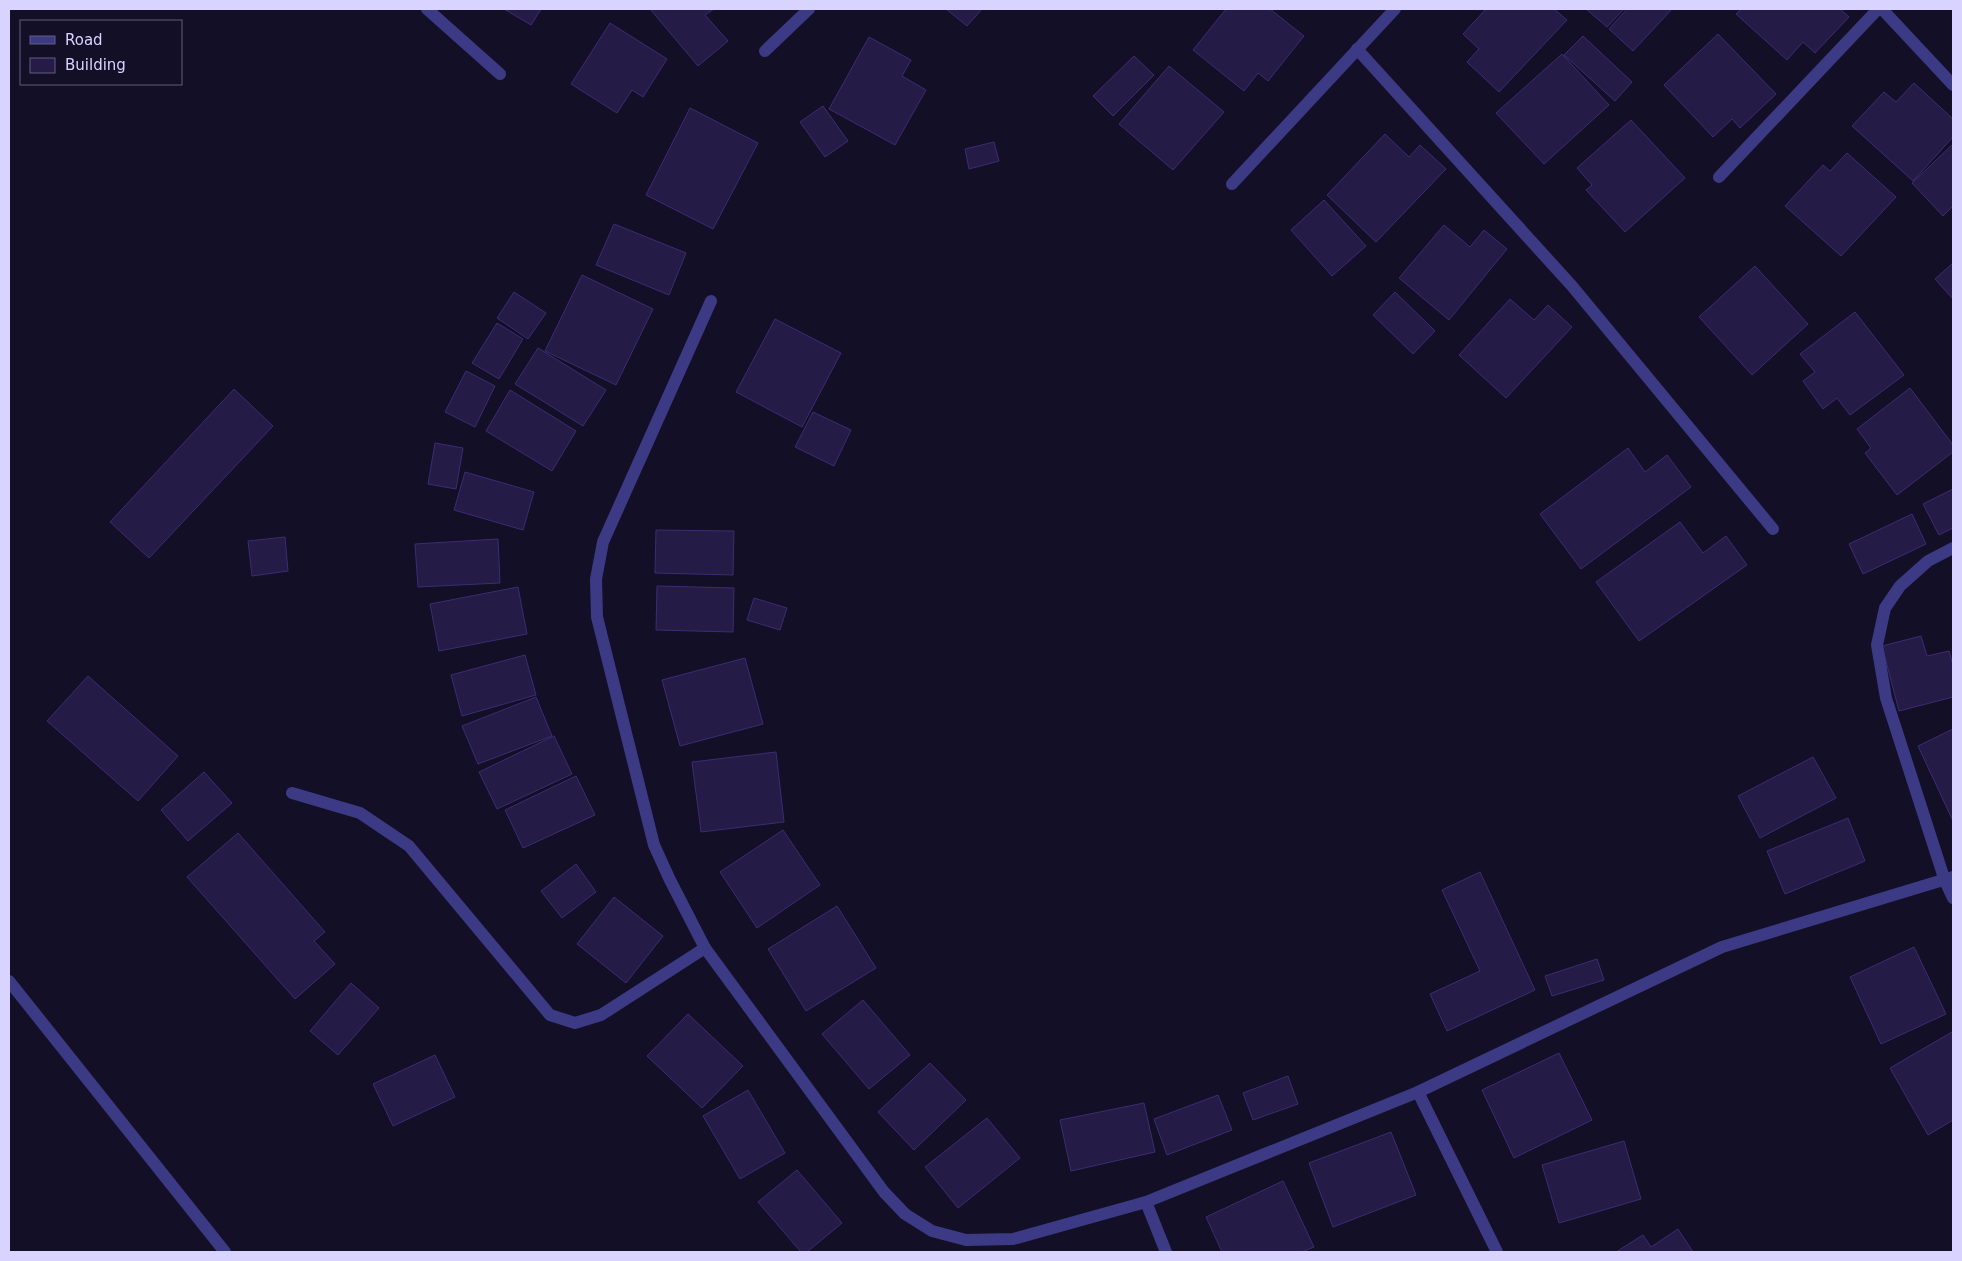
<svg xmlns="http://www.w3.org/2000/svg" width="1962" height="1261" viewBox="0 0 1962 1261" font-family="'DejaVu Sans',sans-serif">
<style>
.building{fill:#241b47;stroke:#3b2d73}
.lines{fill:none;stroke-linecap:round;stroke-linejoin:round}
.minor{stroke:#3d3a85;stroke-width:12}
</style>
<rect width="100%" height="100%" fill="#130f26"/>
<g class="building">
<polygon points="504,9 541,9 531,25"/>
<polygon points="650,9 714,9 705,15 728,41 698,66"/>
<polygon points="946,9 982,9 967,26"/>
<polygon points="1226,9 1270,9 1304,36 1268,81 1258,73 1244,91 1193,50"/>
<polygon points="1486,9 1554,9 1567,20 1499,92 1467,62 1479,49 1463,34"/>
<polygon points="1586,9 1624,9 1607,27"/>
<polygon points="1627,9 1672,9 1633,51 1609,29"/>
<polygon points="1741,9 1840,9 1849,17 1815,53 1803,42 1787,60 1736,14"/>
<polygon points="610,23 667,59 643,97 632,90 617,113 571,84"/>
<polygon points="1718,34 1776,94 1740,128 1732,119 1713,137 1664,85"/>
<polygon points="1583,36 1632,82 1615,101 1564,55"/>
<polygon points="869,37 911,60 902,76 926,90 895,145 829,109"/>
<polygon points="1562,54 1609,105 1544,164 1496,113"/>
<polygon points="1134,56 1154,75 1113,116 1093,96"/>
<polygon points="1169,66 1224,112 1173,170 1119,124"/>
<polygon points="1914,83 1953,119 1953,137 1913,181 1852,126 1884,92 1896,102"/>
<polygon points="823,106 848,141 825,157 800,122"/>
<polygon points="690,108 758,143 713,229 646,195"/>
<polygon points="1631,120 1685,178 1625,232 1586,190 1592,185 1577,168"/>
<polygon points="1385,134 1409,157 1420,145 1446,169 1376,242 1327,195"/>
<polygon points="994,142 999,161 969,169 965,149"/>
<polygon points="1953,144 1953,206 1943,216 1912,183"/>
<polygon points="1847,153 1896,197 1841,256 1785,206 1823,165 1830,171"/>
<polygon points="1324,200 1366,246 1332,276 1291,230"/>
<polygon points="614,224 686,253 669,295 596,265"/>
<polygon points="1444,225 1470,247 1484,230 1507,249 1449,320 1399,278"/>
<polygon points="1953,263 1953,299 1935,279"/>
<polygon points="1755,266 1808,324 1752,375 1699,317"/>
<polygon points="582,275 653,309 616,385 545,351"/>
<polygon points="514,292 546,313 528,339 497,318"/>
<polygon points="1395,292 1435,331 1413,354 1373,315"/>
<polygon points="1510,299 1534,320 1548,305 1572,327 1506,398 1459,355"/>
<polygon points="1855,312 1904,375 1850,415 1837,398 1823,409 1803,381 1815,372 1800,354"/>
<polygon points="775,319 841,353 802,427 736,392"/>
<polygon points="497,323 523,339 499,379 472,363"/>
<polygon points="538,348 606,390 583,426 515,384"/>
<polygon points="466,371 495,386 475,427 445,412"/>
<polygon points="1910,388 1953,445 1953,452 1897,495 1865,453 1871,448 1857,429"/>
<polygon points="234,389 273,426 149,558 110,522"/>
<polygon points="510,390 576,431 552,471 486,431"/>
<polygon points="813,412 851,430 834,466 795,447"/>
<polygon points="435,443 463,448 456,489 428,484"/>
<polygon points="1628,448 1645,472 1667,455 1691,487 1581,569 1540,514"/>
<polygon points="465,472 534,492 523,530 454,510"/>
<polygon points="1953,489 1953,528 1939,535 1923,504"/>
<polygon points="1912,514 1926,544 1863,574 1849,544"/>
<polygon points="1680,522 1703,553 1726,536 1747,565 1639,641 1596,582"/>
<polygon points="656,530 734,531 733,575 655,573"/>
<polygon points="285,537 288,571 252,576 248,541"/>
<polygon points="498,539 500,583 418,587 415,544"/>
<polygon points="657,586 734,588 733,632 656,630"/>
<polygon points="518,587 527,634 439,651 430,604"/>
<polygon points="754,598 787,608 780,630 747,620"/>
<polygon points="1921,636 1927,656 1949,651 1953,665 1953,697 1899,711 1882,646"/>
<polygon points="525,655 536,695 462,716 451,675"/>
<polygon points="745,658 763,724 680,746 662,680"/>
<polygon points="88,676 178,756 138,801 47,721"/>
<polygon points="536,697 552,736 478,764 462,726"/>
<polygon points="1953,729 1953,821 1918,746"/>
<polygon points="554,736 572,774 497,809 479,772"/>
<polygon points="776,752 784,822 701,832 692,762"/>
<polygon points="1813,757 1836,798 1760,838 1738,796"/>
<polygon points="204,772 232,803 188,841 161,810"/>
<polygon points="576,776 595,815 523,848 505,810"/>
<polygon points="1848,818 1865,861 1785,894 1767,851"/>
<polygon points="783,830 820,885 757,928 720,872"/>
<polygon points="238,833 325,932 314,941 335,964 295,999 187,877"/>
<polygon points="576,864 596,892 562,918 541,891"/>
<polygon points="1480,872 1535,990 1447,1031 1430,994 1480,971 1442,890"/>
<polygon points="614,897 663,936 626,983 577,944"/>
<polygon points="837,906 876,968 806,1011 768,949"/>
<polygon points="1914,947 1946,1014 1881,1044 1850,977"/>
<polygon points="1597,959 1604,980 1552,996 1545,976"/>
<polygon points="351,983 379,1008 338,1055 310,1031"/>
<polygon points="863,1000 910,1055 869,1089 822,1034"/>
<polygon points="688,1014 743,1066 702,1108 647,1056"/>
<polygon points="1952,1032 1953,1035 1953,1120 1928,1135 1890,1068"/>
<polygon points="1559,1053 1592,1120 1514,1158 1482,1090"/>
<polygon points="435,1055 455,1097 393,1126 373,1084"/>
<polygon points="930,1063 966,1100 914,1150 878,1112"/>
<polygon points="1288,1076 1298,1104 1253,1120 1243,1093"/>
<polygon points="748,1090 785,1153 740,1179 703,1116"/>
<polygon points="1218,1095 1232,1130 1167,1155 1154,1119"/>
<polygon points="1144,1103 1155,1152 1071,1171 1060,1120"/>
<polygon points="987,1118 1020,1158 958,1208 925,1167"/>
<polygon points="1391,1132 1416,1195 1333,1227 1309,1163"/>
<polygon points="1624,1141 1641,1199 1559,1223 1542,1165"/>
<polygon points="797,1170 842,1223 807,1252 801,1252 758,1202"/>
<polygon points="1283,1181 1314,1247 1302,1252 1222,1252 1206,1217"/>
<polygon points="1678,1229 1693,1252 1616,1252 1643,1235 1651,1247"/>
</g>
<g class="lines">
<g class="minor">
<polyline points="427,9 500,74"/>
<polyline points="1882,9 1953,85"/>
<polyline points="1357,49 1572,286 1773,529"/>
<polyline points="765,51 809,9"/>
<polyline points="1719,177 1878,9"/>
<polyline points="1232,184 1395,9"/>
<polyline points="711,301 603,542 596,579 597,617 654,845 670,880 705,948 884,1192 905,1214 932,1231 966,1240 1013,1239 1146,1202 1418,1092 1722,947 1953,877"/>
<polyline points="1953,548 1928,561 1900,586 1885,608 1877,645 1886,698 1945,881 1953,898"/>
<polyline points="292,793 360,813 409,846 550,1015 575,1023 601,1015 705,948"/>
<polyline points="9,981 225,1252"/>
<polyline points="1418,1092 1497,1252"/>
<polyline points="1146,1202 1166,1252"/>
</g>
</g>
<rect width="1962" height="1261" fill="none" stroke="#d9d4ff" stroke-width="20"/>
<rect x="20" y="20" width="162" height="65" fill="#130f26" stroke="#625e7d"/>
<rect x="30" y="36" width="25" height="8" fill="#3d3a85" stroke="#625e7d"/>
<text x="65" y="45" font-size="15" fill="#d9d4ff">Road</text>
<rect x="30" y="58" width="25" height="15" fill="#241b47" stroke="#625e7d"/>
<text x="65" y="70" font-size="15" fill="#d9d4ff">Building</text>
</svg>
